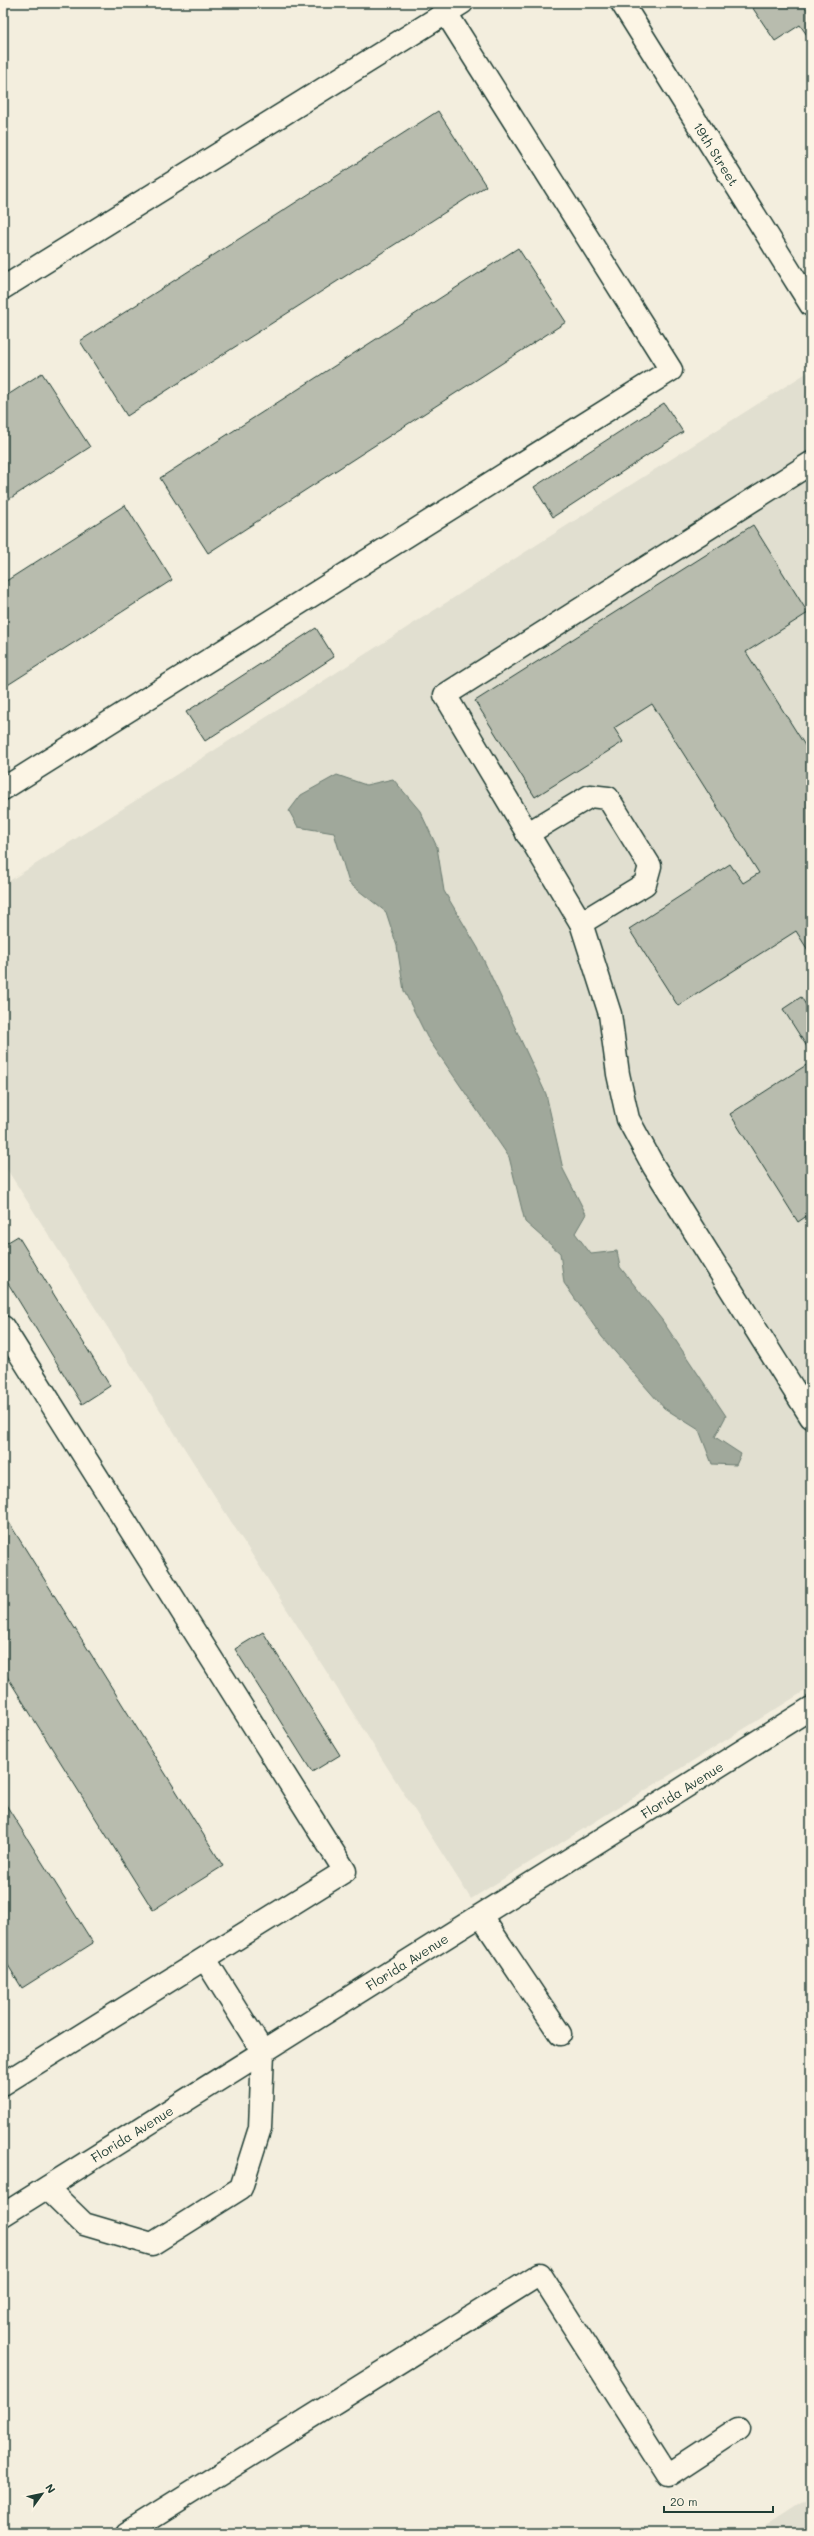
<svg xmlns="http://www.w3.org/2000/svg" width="814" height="2536" viewBox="0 0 814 2536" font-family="Mali,sans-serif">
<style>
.built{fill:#e1dfd0}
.water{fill:#a0a89b;stroke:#6c7d72}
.building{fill:#b8bcae;stroke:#1f3d34}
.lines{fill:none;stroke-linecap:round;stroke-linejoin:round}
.minor-casing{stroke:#1f3d34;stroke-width:25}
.major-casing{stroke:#1f3d34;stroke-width:25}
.minor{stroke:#fcf5e5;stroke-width:22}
.major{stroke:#fcf5e5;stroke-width:22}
.labels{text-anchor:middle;stroke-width:4;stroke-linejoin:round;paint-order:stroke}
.street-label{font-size:13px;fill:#1f3d34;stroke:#fcf5e5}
</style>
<rect width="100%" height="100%" fill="#f3eede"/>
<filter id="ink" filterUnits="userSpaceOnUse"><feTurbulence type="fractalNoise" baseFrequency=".025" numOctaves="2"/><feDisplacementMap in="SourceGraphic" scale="8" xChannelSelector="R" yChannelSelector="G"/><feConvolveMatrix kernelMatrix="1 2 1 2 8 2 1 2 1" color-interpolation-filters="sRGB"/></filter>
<g filter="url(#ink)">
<g class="built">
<polygon points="811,370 811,1687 471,1899 3,1163 3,885"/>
<polygon points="811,2496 811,2533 754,2533"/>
</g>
<polygon class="water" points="337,775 366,785 393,779 420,811 437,847 444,891 478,948 546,1094 563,1169 586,1214 575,1233 591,1254 617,1251 620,1267 662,1320 726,1416 715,1437 741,1454 736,1465 712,1464 699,1430 664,1408 602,1337 564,1283 560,1253 525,1222 509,1157 427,1037 404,991 397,946 386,912 349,883 334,833 298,827 289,811 301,795"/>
<g class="building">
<polygon points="751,3 811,3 811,41 800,25 775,41 750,4"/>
<polygon points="438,111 486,186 127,416 80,341"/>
<polygon points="518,248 566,322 208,553 160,478"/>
<polygon points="42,373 90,447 3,503 3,398"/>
<polygon points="664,403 683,432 553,517 534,487"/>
<polygon points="125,505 172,580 3,688 3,583"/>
<polygon points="753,525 808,613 746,652 811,755 811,955 796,931 678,1006 629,929 730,864 743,883 759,873 652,704 614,728 623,742 535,797 475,701"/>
<polygon points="316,628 334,657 205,741 186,712"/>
<polygon points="801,997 811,1013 811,1053 783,1009"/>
<polygon points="811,1062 811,1213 798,1222 730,1114"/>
<polygon points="18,1236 110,1386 82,1404 3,1275 3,1245"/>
<polygon points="3,1513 223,1866 153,1910 3,1670"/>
<polygon points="263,1632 340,1755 312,1772 235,1649"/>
<polygon points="3,1800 93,1943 22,1988 3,1957"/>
</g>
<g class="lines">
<defs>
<g id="minor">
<polyline points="3,288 462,3"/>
<polyline points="811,463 445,695 581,923 610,1014 618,1074 628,1119 654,1167 811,1417"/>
<polyline points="3,789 671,370 446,13"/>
<polyline points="527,834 590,796 608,798 650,866 645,884 581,923"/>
<polyline points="3,1327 345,1871 3,2084"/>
<polyline points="481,1916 560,2034"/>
<polyline points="47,2188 84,2224 152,2244 241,2188 260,2128 263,2052 205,1959"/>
<polyline points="3,2215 811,1708"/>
<polyline points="126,2533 540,2274 668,2475 738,2429"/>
</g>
<polyline id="major" points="622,3 811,305"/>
</defs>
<use href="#minor" class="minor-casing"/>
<use href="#major" class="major-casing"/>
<use href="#minor" class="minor"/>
<use href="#major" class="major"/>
</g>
</g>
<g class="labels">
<g class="street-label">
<text transform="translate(716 154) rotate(58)" y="5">19th Street</text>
<text transform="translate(682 1790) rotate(-32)" y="5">Florida Avenue</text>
<text transform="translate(407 1962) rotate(-32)" y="5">Florida Avenue</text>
<text transform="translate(132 2134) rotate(-32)" y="5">Florida Avenue</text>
</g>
</g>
<rect width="814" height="2536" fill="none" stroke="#fcf5e5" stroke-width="16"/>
<rect x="8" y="8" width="798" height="2520" fill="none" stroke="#1f3d34" stroke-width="1.5" filter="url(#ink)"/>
<g transform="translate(42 2494) rotate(57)" stroke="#fcf5e5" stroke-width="3" paint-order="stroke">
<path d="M0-3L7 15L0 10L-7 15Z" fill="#1f3d34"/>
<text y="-6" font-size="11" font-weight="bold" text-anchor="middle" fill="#1f3d34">N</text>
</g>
<path d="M664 2506v6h109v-6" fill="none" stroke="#1f3d34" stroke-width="2"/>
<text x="670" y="2506" font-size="12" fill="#1f3d34" stroke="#fcf5e5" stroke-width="3" paint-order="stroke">20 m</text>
</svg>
